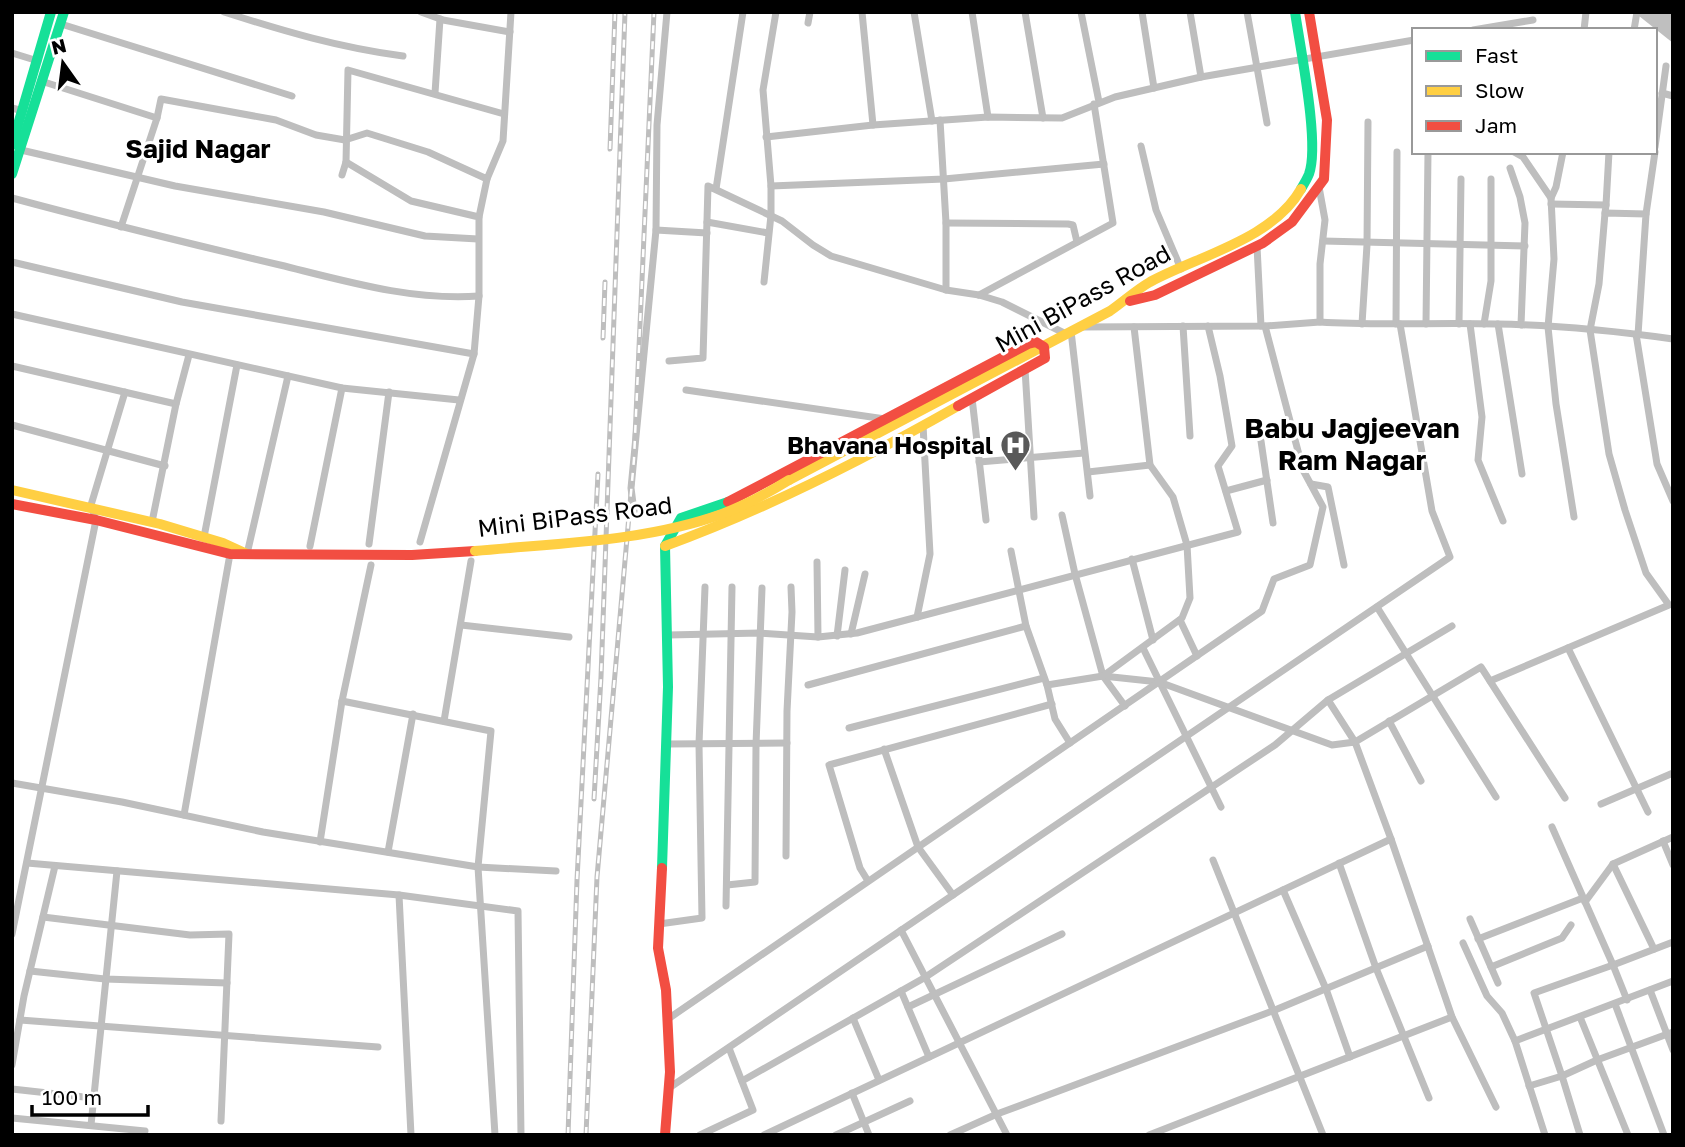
<svg xmlns="http://www.w3.org/2000/svg" width="1685" height="1147" viewBox="0 0 1685 1147" font-family="'Golos Text',sans-serif">
<style>
.water{fill:#bfbfbf}
.lines{fill:none;stroke-linecap:round;stroke-linejoin:round}
.street{stroke:#bebebe;stroke-width:7}
.fast{stroke:#16e098;stroke-width:10}
.slow{stroke:#ffcf43;stroke-width:10}
.jam{stroke:#f24e42;stroke-width:10}
.rail-casing{stroke:#bebebe;stroke-width:5}
.rail{stroke:#fff;stroke-width:2.5;stroke-dasharray:8;stroke-linecap:butt}
.slow-bridge{stroke:#ffcf43;stroke-width:10}
.labels{text-anchor:middle;stroke-width:6;stroke-linejoin:round;paint-order:stroke}
.street-label{font-size:24px;fill:#000;stroke:#fff}
.poi-label{font-size:24px;font-weight:bold;fill:#000;stroke:#fff;text-anchor:end}
.neighbourhood-label{font-size:26px;font-weight:bold;fill:#000;stroke:#fff}
.quarter-label{font-size:28px;font-weight:bold;fill:#000;stroke:#fff}
</style>
<rect width="100%" height="100%" fill="#fff"/>
<polygon class="water" points="1634,12 1673,12 1673,43"/>
<g class="lines">
<g class="street">
<path d="M224 12C283 31 341 48 403 56"/>
<polyline points="421,12 443,20 510,32"/>
<polyline points="862,12 873,125"/>
<polyline points="914,12 932,121"/>
<polyline points="972,12 988,117"/>
<polyline points="1025,12 1043,118"/>
<polyline points="1081,12 1099,102"/>
<polyline points="1142,12 1154,88"/>
<polyline points="1190,12 1201,77"/>
<polyline points="1247,12 1267,123"/>
<polyline points="808,23 810,12"/>
<polyline points="61,24 292,96"/>
<polyline points="1473,30 1533,20"/>
<polyline points="1584,30 1586,12"/>
<polyline points="1634,30 1637,12"/>
<polyline points="12,53 38,61"/>
<polyline points="41,81 157,118 121,227"/>
<polyline points="435,93 440,19"/>
<polyline points="1662,93 1673,96"/>
<polyline points="12,108 23,111"/>
<polyline points="157,118 161,99 276,120 316,135 345,140 367,133 428,152 487,179 503,141 511,12"/>
<polyline points="940,120 946,223 946,290"/>
<polyline points="766,137 873,125 988,117 1062,118 1115,97 1201,77 1414,40"/>
<polyline points="1141,146 1156,210 1181,269"/>
<polyline points="1655,147 1666,66"/>
<polyline points="21,150 175,186 324,212 425,236 478,239"/>
<polyline points="1514,152 1523,157 1551,198"/>
<polyline points="1563,152 1556,187 1551,198 1554,259 1548,327 1556,404 1574,517"/>
<polyline points="346,162 411,201 479,217 479,296 474,354 420,542"/>
<polyline points="1510,168 1520,197 1525,223 1521,325"/>
<polyline points="342,175 346,162 348,70 504,114"/>
<polyline points="771,186 944,179 1104,164"/>
<polyline points="716,189 743,12"/>
<path d="M12 198C101 222 191 244 280 265 345 281 412 301 479 296"/>
<polyline points="1551,204 1606,205 1605,213"/>
<polyline points="1606,205 1609,152"/>
<polyline points="1646,214 1655,152"/>
<polyline points="479,217 487,179"/>
<polyline points="707,222 768,233"/>
<polyline points="946,223 1068,224 1073,225 1077,242"/>
<polyline points="656,230 707,233"/>
<polyline points="1323,241 1525,246"/>
<polyline points="1257,246 1261,326"/>
<polyline points="12,262 182,302 474,354"/>
<polyline points="764,282 771,215 771,186 763,90 776,12"/>
<polyline points="979,295 1113,223 1094,104"/>
<polyline points="12,314 342,388 459,400"/>
<path d="M1320 322C1379 326 1438 322 1497 324 1555 325 1615 331 1673 339"/>
<polyline points="1362,324 1367,245 1368,122"/>
<polyline points="1396,324 1397,152"/>
<polyline points="1426,324 1428,152"/>
<polyline points="1459,324 1461,179"/>
<polyline points="1470,324 1482,417 1478,460 1503,521"/>
<polyline points="1484,324 1491,281 1491,179"/>
<polyline points="1498,324 1522,474"/>
<polyline points="1183,326 1190,436"/>
<polyline points="1082,327 1265,326 1320,322 1320,264 1325,220 1319,187"/>
<polyline points="1071,331 1090,496"/>
<polyline points="1636,334 1657,464 1673,501"/>
<polyline points="669,361 703,358 708,186 782,221 813,245 831,256 946,290 979,295 1002,302 1066,334"/>
<polyline points="12,366 176,404"/>
<polyline points="1025,369 1034,517"/>
<polyline points="686,390 885,419"/>
<polyline points="972,398 986,520"/>
<polyline points="12,425 165,466"/>
<polyline points="1261,441 1273,523"/>
<polyline points="979,462 1084,453"/>
<polyline points="1088,472 1150,465"/>
<polyline points="1311,484 1328,487 1344,565"/>
<polyline points="1226,491 1267,480"/>
<polyline points="634,511 631,488 656,230 657,125 667,12"/>
<polyline points="1062,515 1075,574 1103,676 1125,706"/>
<polyline points="152,522 176,404 189,355"/>
<polyline points="204,537 237,365"/>
<polyline points="369,544 389,392"/>
<polyline points="310,546 342,388"/>
<polyline points="1011,551 1026,626 1047,685 1055,719 1070,743"/>
<polyline points="247,554 288,376"/>
<polyline points="1132,559 1153,640"/>
<polyline points="817,562 818,637"/>
<polyline points="1377,607 1496,797"/>
<polyline points="917,617 930,554 923,425"/>
<polyline points="1180,620 1197,656"/>
<polyline points="461,625 569,637"/>
<polyline points="851,634 865,574"/>
<polyline points="668,635 760,633 818,637 857,633 1238,532 1218,466 1232,446 1220,376 1208,326"/>
<polyline points="837,636 845,570"/>
<polyline points="1143,648 1221,807"/>
<polyline points="1568,648 1648,812"/>
<polyline points="1103,676 1159,682 1332,745 1355,742 1391,839"/>
<polyline points="1490,681 1669,605 1646,573 1625,510 1609,454 1590,330 1599,284 1605,213 1646,214 1638,335"/>
<polyline points="808,685 1026,626"/>
<polyline points="1047,685 1103,676 1182,618 1190,598 1187,545 1173,497 1150,465 1134,327"/>
<polyline points="1328,700 1355,742 1481,667 1565,798"/>
<polyline points="342,701 491,731 478,867 495,1135"/>
<polyline points="444,721 471,561"/>
<polyline points="1389,721 1421,781"/>
<polyline points="849,728 1044,678"/>
<polyline points="667,744 787,743"/>
<polyline points="884,749 918,847 953,895"/>
<polyline points="12,783 122,802 263,832 478,867 556,871"/>
<polyline points="1601,804 1673,773"/>
<polyline points="184,815 230,554"/>
<polyline points="1552,827 1613,965 1673,942"/>
<polyline points="1663,841 1673,865"/>
<polyline points="320,842 342,701 371,565"/>
<polyline points="388,852 413,714"/>
<polyline points="786,856 787,711 792,612 791,587"/>
<polyline points="1213,860 1323,1135"/>
<polyline points="27,863 399,895 518,911 521,1135"/>
<polyline points="1339,863 1376,968 1429,1098"/>
<polyline points="1613,864 1654,949"/>
<polyline points="868,881 860,868 829,765 1052,704"/>
<polyline points="727,885 755,882 756,745 762,588"/>
<polyline points="1283,890 1326,989 1350,1057"/>
<polyline points="399,895 411,1135"/>
<polyline points="1585,902 1613,864 1673,837"/>
<polyline points="726,906 732,587"/>
<polyline points="43,917 190,935 229,934 221,1121"/>
<polyline points="1470,919 1498,983"/>
<polyline points="659,924 702,918 699,744 705,587"/>
<polyline points="901,930 1007,1135"/>
<polyline points="12,934 96,520 91,505 125,392"/>
<polyline points="1478,939 1583,898"/>
<polyline points="1463,943 1487,996 1502,1013 1515,1041 1545,1135"/>
<polyline points="1491,967 1562,938 1571,925"/>
<polyline points="30,971 105,979 227,983"/>
<polyline points="1650,990 1673,1050"/>
<polyline points="901,991 929,1057"/>
<polyline points="1615,1004 1664,1135"/>
<polyline points="908,1007 1062,934"/>
<polyline points="1580,1017 1628,1135"/>
<polyline points="853,1018 879,1080"/>
<polyline points="668,1019 1262,611 1274,579 1310,565 1323,507 1303,470 1265,326"/>
<polyline points="20,1020 378,1047"/>
<polyline points="1515,1041 1673,981"/>
<polyline points="12,1065 24,996 55,866"/>
<polyline points="742,1081 924,978 1275,745 1328,700 1452,626"/>
<polyline points="1529,1086 1562,1076 1597,1060 1673,1032"/>
<polyline points="669,1088 1450,557 1432,511 1400,324"/>
<polyline points="12,1089 93,1098"/>
<polyline points="852,1093 869,1135"/>
<polyline points="12,1118 145,1131"/>
<polyline points="91,1125 117,871"/>
<polyline points="700,1135 753,1110 729,1048"/>
<polyline points="764,1135 1391,839 1452,1017 1496,1107"/>
<polyline points="836,1135 910,1101"/>
<polyline points="950,1135 997,1114 1275,1010 1428,946"/>
<polyline points="1149,1135 1452,1017"/>
<polyline points="1580,1135 1562,1076 1534,993 1613,965 1627,1000"/>
</g>
<g class="fast">
<path d="M1295 12C1300 47 1320 144 1309 174 1307 179 1304 184 1301 189"/>
<polyline points="12,145 51,12"/>
<polyline points="12,174 64,12"/>
<polyline points="662,868 668,687 665,546 681,518 728,502"/>
</g>
<g class="slow">
<path d="M789 480 1110 311C1123 302 1136 290 1150 282 1198 256 1273 239 1301 189"/>
<polyline points="12,490 160,524 223,543 247,554"/>
<path d="M665 546C767 509 863 460 958 406"/>
</g>
<g class="jam">
<polyline points="1130,301 1155,295 1263,243 1292,222 1324,179 1327,120 1309,12"/>
<polyline points="728,502 1028,344 1036,342 1044,347 1045,358 958,406"/>
<polyline points="12,504 96,520 230,554 412,555 475,551"/>
<polyline points="662,868 658,948 666,990 670,1072 665,1135"/>
</g>
<defs>
<g id="rail">
<polyline points="610,149 615,12"/>
<polyline points="603,338 605,282"/>
<polyline points="594,799 601,677 625,12"/>
<polyline points="568,1135 577,880 598,474"/>
<polyline points="586,1135 597,877 634,459 654,12"/>
</g>
</defs>
<use href="#rail" class="rail-casing"/>
<use href="#rail" class="rail"/>
<path class="slow-bridge" d="M475 551C557 543 644 542 722 514 746 505 768 493 789 480"/>
</g>
<defs>
<symbol id="hospital-pin" viewBox="-11 -11 22 30"><path d="M0 17L-7.5 6A9.5 9.5 0 1 1 7.5 6Z" fill="#595959" stroke="#fff"/><path d="M-5-5h3v3.5h4V-5h3V5h-3V1.5h-4V5h-3Z" fill="#fff"/></symbol>
</defs>
<g fill-rule="evenodd">
<use href="#hospital-pin" x="998" y="428" width="35" height="47"/>
</g>
<g class="labels">
<g class="street-label">
<text transform="translate(1083 299) rotate(-29)" y="8">Mini BiPass Road</text>
<text transform="translate(575 517) rotate(-7)" y="8">Mini BiPass Road</text>
</g>
<g class="poi-label">
<text x="993" y="454">Bhavana Hospital</text>
</g>
<g class="neighbourhood-label">
<text x="198" y="158">Sajid Nagar</text>
</g>
<g class="quarter-label">
<text x="1352" y="438">Babu Jagjeevan<tspan x="1352" dy="32">Ram Nagar</tspan></text>
</g>
</g>
<rect width="1685" height="1147" fill="none" stroke="#000000" stroke-width="28"/>
<rect x="1412" y="28" width="245" height="126" fill="#ffffff" stroke="#999999" stroke-width="2"/>
<rect x="1426" y="51" width="35" height="10" fill="#16e098" stroke="#999999" stroke-width="2"/>
<text x="1475" y="63" font-size="21" fill="#000000">Fast</text>
<rect x="1426" y="86" width="35" height="10" fill="#ffcf43" stroke="#999999" stroke-width="2"/>
<text x="1475" y="98" font-size="21" fill="#000000">Slow</text>
<rect x="1426" y="121" width="35" height="10" fill="#f24e42" stroke="#999999" stroke-width="2"/>
<text x="1475" y="133" font-size="21" fill="#000000">Jam</text>
<g transform="translate(63 63) rotate(346)" stroke="#ffffff" stroke-width="5" paint-order="stroke">
<path d="M0-5L12 26L0 18L-12 26Z" fill="#000000"/>
<text y="-10" font-size="19" font-weight="bold" text-anchor="middle" fill="#000000">N</text>
</g>
<path d="M32 1105v10h116v-10" fill="none" stroke="#000000" stroke-width="3.5"/>
<text x="42" y="1105" font-size="21" fill="#000000" stroke="#ffffff" stroke-width="5" paint-order="stroke">100 m</text>
</svg>
